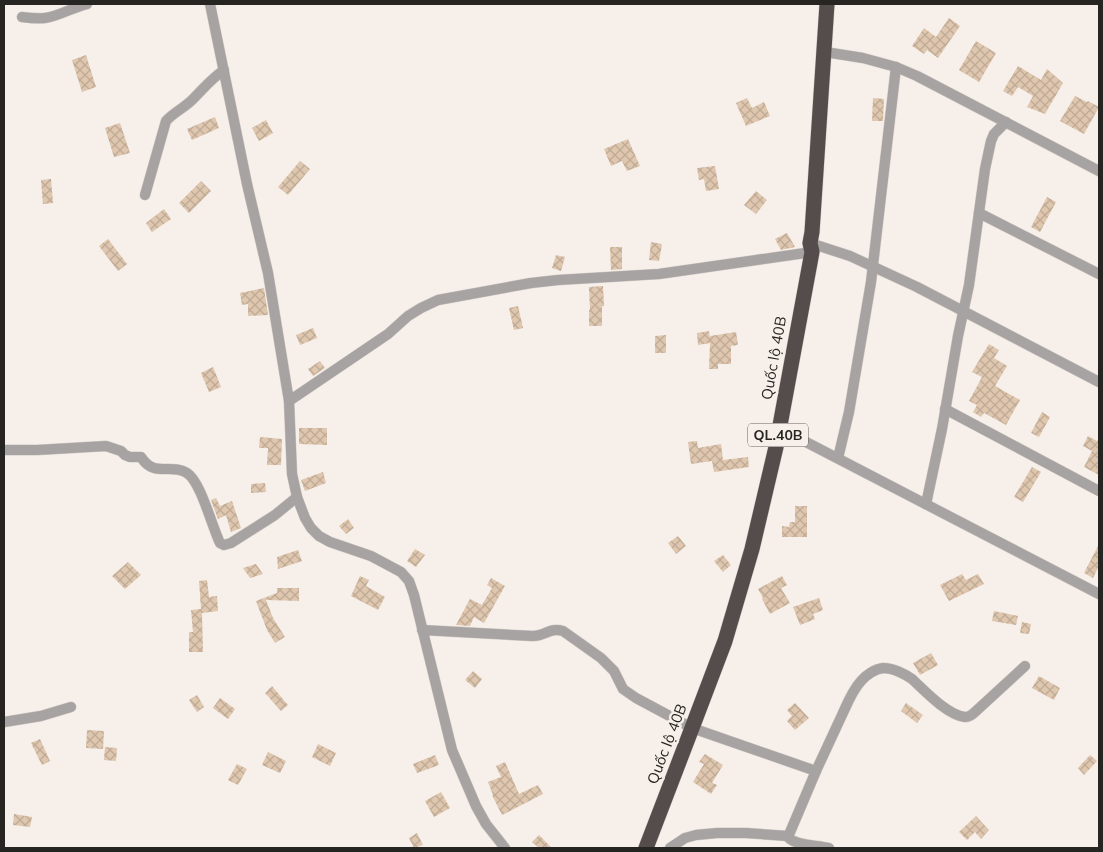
<svg xmlns="http://www.w3.org/2000/svg" width="1103" height="852" viewBox="0 0 1103 852" font-family="Mulish,sans-serif">
<style>
.building{fill:url(#building-cross-hatch)}
.lines{fill:none;stroke-linecap:round;stroke-linejoin:round}
.street-casing{stroke:#d2cbc6;stroke-width:11}
.highway-casing{stroke:#d2cbc6;stroke-width:16}
.street{stroke:#a7a3a3;stroke-width:10}
.highway{stroke:#554c4c;stroke-width:15}
.labels{text-anchor:middle;stroke-width:5;stroke-linejoin:round;paint-order:stroke}
.shield{fill:#f7f0ea;stroke:#65625e;stroke-width:1}
.shield-label{font-size:14px;font-weight:bold;fill:#272522}
.street-label{font-size:15px;fill:#272522;stroke:#f7f0ea}
</style>
<defs>
<pattern id="building-cross-hatch" width="8" height="8" patternUnits="userSpaceOnUse" patternTransform="scale(1.25)"><rect width="8" height="8" fill="#dfc6ae"/><path d="M0 0l8 8M0 8l8-8" fill="none" stroke="#bfaa95"/></pattern>
</defs>
<rect width="100%" height="100%" fill="#f7f0ea"/>
<g class="building">
<polygon points="949,18 960,26 938,58 927,50 924,54 912,46 924,28 936,37"/>
<polygon points="976,41 996,53 979,82 959,70"/>
<polygon points="86,55 96,87 82,92 72,60"/>
<polygon points="1018,66 1041,80 1047,69 1063,83 1045,114 1027,107 1033,96 1018,87 1012,96 1003,91"/>
<polygon points="1075,96 1087,102 1088,101 1099,107 1084,134 1060,121"/>
<polygon points="747,98 752,108 764,102 770,116 746,126 736,103"/>
<polygon points="873,98 884,99 883,121 872,121"/>
<polygon points="215,117 219,128 192,140 187,129"/>
<polygon points="266,120 273,133 259,141 252,128"/>
<polygon points="120,123 130,153 114,157 105,128"/>
<polygon points="628,139 640,166 627,171 622,161 611,166 604,149"/>
<polygon points="300,161 310,169 288,195 278,187"/>
<polygon points="715,166 719,189 706,191 704,179 699,180 697,168"/>
<polygon points="51,179 53,203 43,204 41,180"/>
<polygon points="201,181 211,191 189,213 179,203"/>
<polygon points="756,191 767,200 756,214 744,205"/>
<polygon points="1047,197 1056,202 1040,232 1031,227"/>
<polygon points="164,209 171,219 152,232 146,223"/>
<polygon points="787,233 795,247 781,250 775,239"/>
<polygon points="108,239 127,264 118,271 99,246"/>
<polygon points="651,242 662,244 659,261 649,260"/>
<polygon points="610,247 622,247 622,269 611,270"/>
<polygon points="556,255 565,257 561,271 552,268"/>
<polygon points="603,286 604,306 602,306 602,326 589,326 589,310 590,310 589,287"/>
<polygon points="264,288 268,315 248,316 248,304 242,305 240,293"/>
<polygon points="518,306 523,328 514,330 509,308"/>
<polygon points="313,328 317,338 300,345 296,335"/>
<polygon points="709,331 710,339 710,336 736,332 738,345 731,346 731,364 718,364 718,369 709,369 710,343 698,345 697,333"/>
<polygon points="666,335 666,353 655,353 655,336"/>
<polygon points="989,344 999,350 994,358 1007,366 995,386 1020,400 1006,425 984,413 981,417 973,412 977,405 969,401 982,377 972,372"/>
<polygon points="320,361 325,368 313,376 308,369"/>
<polygon points="213,367 221,387 209,392 201,373"/>
<polygon points="1042,412 1050,417 1039,437 1031,433"/>
<polygon points="299,428 327,428 327,445 299,444"/>
<polygon points="1088,436 1097,441 1099,437 1099,475 1084,467 1092,451 1083,446"/>
<polygon points="260,437 282,439 281,465 267,465 268,448 259,448"/>
<polygon points="697,441 698,448 721,444 723,460 748,457 749,467 714,472 712,461 691,464 688,442"/>
<polygon points="1032,467 1041,472 1023,502 1014,497"/>
<polygon points="323,472 326,483 305,491 301,480"/>
<polygon points="265,483 266,492 251,493 251,484"/>
<polygon points="216,498 220,506 232,501 241,528 231,532 226,515 218,519 211,500"/>
<polygon points="795,506 807,506 807,537 782,537 782,526 789,527 790,522 795,522"/>
<polygon points="348,519 354,528 346,534 339,526"/>
<polygon points="678,536 686,546 676,554 668,543"/>
<polygon points="1099,544 1099,566 1093,578 1084,573"/>
<polygon points="415,549 425,555 416,567 407,561"/>
<polygon points="298,550 302,561 278,569 277,557"/>
<polygon points="723,555 731,565 723,572 714,561"/>
<polygon points="128,562 141,575 125,589 112,576"/>
<polygon points="256,564 263,574 250,578 243,568"/>
<polygon points="962,574 966,580 978,574 984,584 949,601 940,585"/>
<polygon points="360,576 369,580 366,586 385,597 378,610 351,596"/>
<polygon points="782,576 787,585 781,588 790,603 770,614 762,599 763,598 758,589"/>
<polygon points="491,578 505,586 484,623 474,617 470,626 456,625 470,599 482,605 492,588 487,585"/>
<polygon points="207,580 209,597 217,596 218,611 202,613 203,652 189,652 189,632 193,632 191,610 201,609 199,581"/>
<polygon points="277,588 299,588 299,601 266,600 273,618 285,637 275,643 267,630 256,601 277,593"/>
<polygon points="819,598 823,610 813,614 815,619 800,625 793,607"/>
<polygon points="994,611 1018,616 1016,625 992,621"/>
<polygon points="1022,622 1031,624 1029,634 1020,633"/>
<polygon points="931,653 938,665 920,675 913,663"/>
<polygon points="473,671 482,679 475,688 465,680"/>
<polygon points="1039,676 1060,688 1054,700 1032,688"/>
<polygon points="272,686 288,705 281,711 265,693"/>
<polygon points="197,695 204,707 197,712 189,700"/>
<polygon points="220,698 235,709 228,719 213,708"/>
<polygon points="795,703 809,718 795,730 787,721 792,716 787,710"/>
<polygon points="906,703 923,715 917,723 901,711"/>
<polygon points="87,730 104,731 103,749 86,748"/>
<polygon points="40,739 50,761 42,765 31,743"/>
<polygon points="318,744 336,753 330,766 312,757"/>
<polygon points="105,747 117,748 116,761 104,760"/>
<polygon points="268,752 286,761 280,773 262,765"/>
<polygon points="705,754 723,765 712,783 717,785 711,794 693,782 704,764 699,762"/>
<polygon points="435,755 439,765 417,773 413,764"/>
<polygon points="1090,755 1097,761 1084,775 1078,768"/>
<polygon points="505,762 519,794 538,785 543,794 502,815 492,795 493,795 488,782 501,777 496,766"/>
<polygon points="237,764 247,769 238,785 228,780"/>
<polygon points="441,792 450,808 434,817 425,801"/>
<polygon points="14,814 32,817 30,827 13,825"/>
<polygon points="976,816 989,830 981,839 975,832 967,840 959,832"/>
<polygon points="417,833 423,845 414,848 409,838"/>
<polygon points="539,835 552,848 539,848 532,842"/>
</g>
<g class="lines">
<defs>
<g id="street">
<polyline points="210,4 247,184 268,273 289,401 292,474 297,497 305,518 311,528 319,536 330,542 371,556 401,572 409,581 414,595 452,750 476,806 486,824 505,848"/>
<path d="M22 17C30 18 37 19 45 18 60 16 73 7 87 4"/>
<polyline points="825,52 863,58 896,67 917,76 1099,171"/>
<path d="M145 195 166 121C174 112 186 107 194 98 205 87 211 79 224 70"/>
<polyline points="979,213 1099,274"/>
<polyline points="810,243 850,256 917,287 1099,382"/>
<polyline points="289,401 388,334 408,316 421,308 438,300 531,283 558,280 659,274 812,252"/>
<polyline points="945,409 1099,491"/>
<polyline points="779,428 1099,594"/>
<path d="M4 450H37L106 446 121 451 125 455 130 457H141C154 478 171 463 187 473 201 482 212 527 220 543L224 545 231 543 275 515 297 497"/>
<polyline points="838,458 849,412 871,282 896,67"/>
<polyline points="926,504 942,429 958,336 969,285 985,169 991,141 994,134 1006,122"/>
<path d="M422 630 533 636C545 636 550 627 563 631L601 658 614 671 623 689 636 698 692 728 816 771 788 837C795 846 818 845 829 848"/>
<polyline points="4,722 41,716 71,707"/>
<path d="M816 771C825 752 833 734 842 715 847 704 852 691 861 681 866 675 875 669 883 668 893 668 905 674 912 679 924 690 947 715 965 717 969 717 972 715 975 712L1025 666"/>
<polyline points="670,848 685,838 696,835 717,833 746,833 788,836"/>
</g>
<polyline id="highway" points="646,848 692,728 725,641 752,549 776,447 812,252 810,243 812,232 827,4"/>
</defs>
<use href="#street" class="street-casing"/>
<use href="#highway" class="highway-casing"/>
<use href="#street" class="street"/>
<use href="#highway" class="highway"/>
</g>
<g class="labels">
<rect class="shield" x="748" y="423.5" width="60" height="23" rx="4"/>
<g class="shield-label">
<text x="778" y="440">QL.40B</text>
</g>
<g class="street-label">
<text transform="translate(774 358) rotate(-80)" y="5">Quốc lộ 40B</text>
<text transform="translate(667 744) rotate(-69)" y="5">Quốc lộ 40B</text>
</g>
</g>
<rect width="1103" height="852" fill="none" stroke="#272522" stroke-width="10"/>
</svg>
